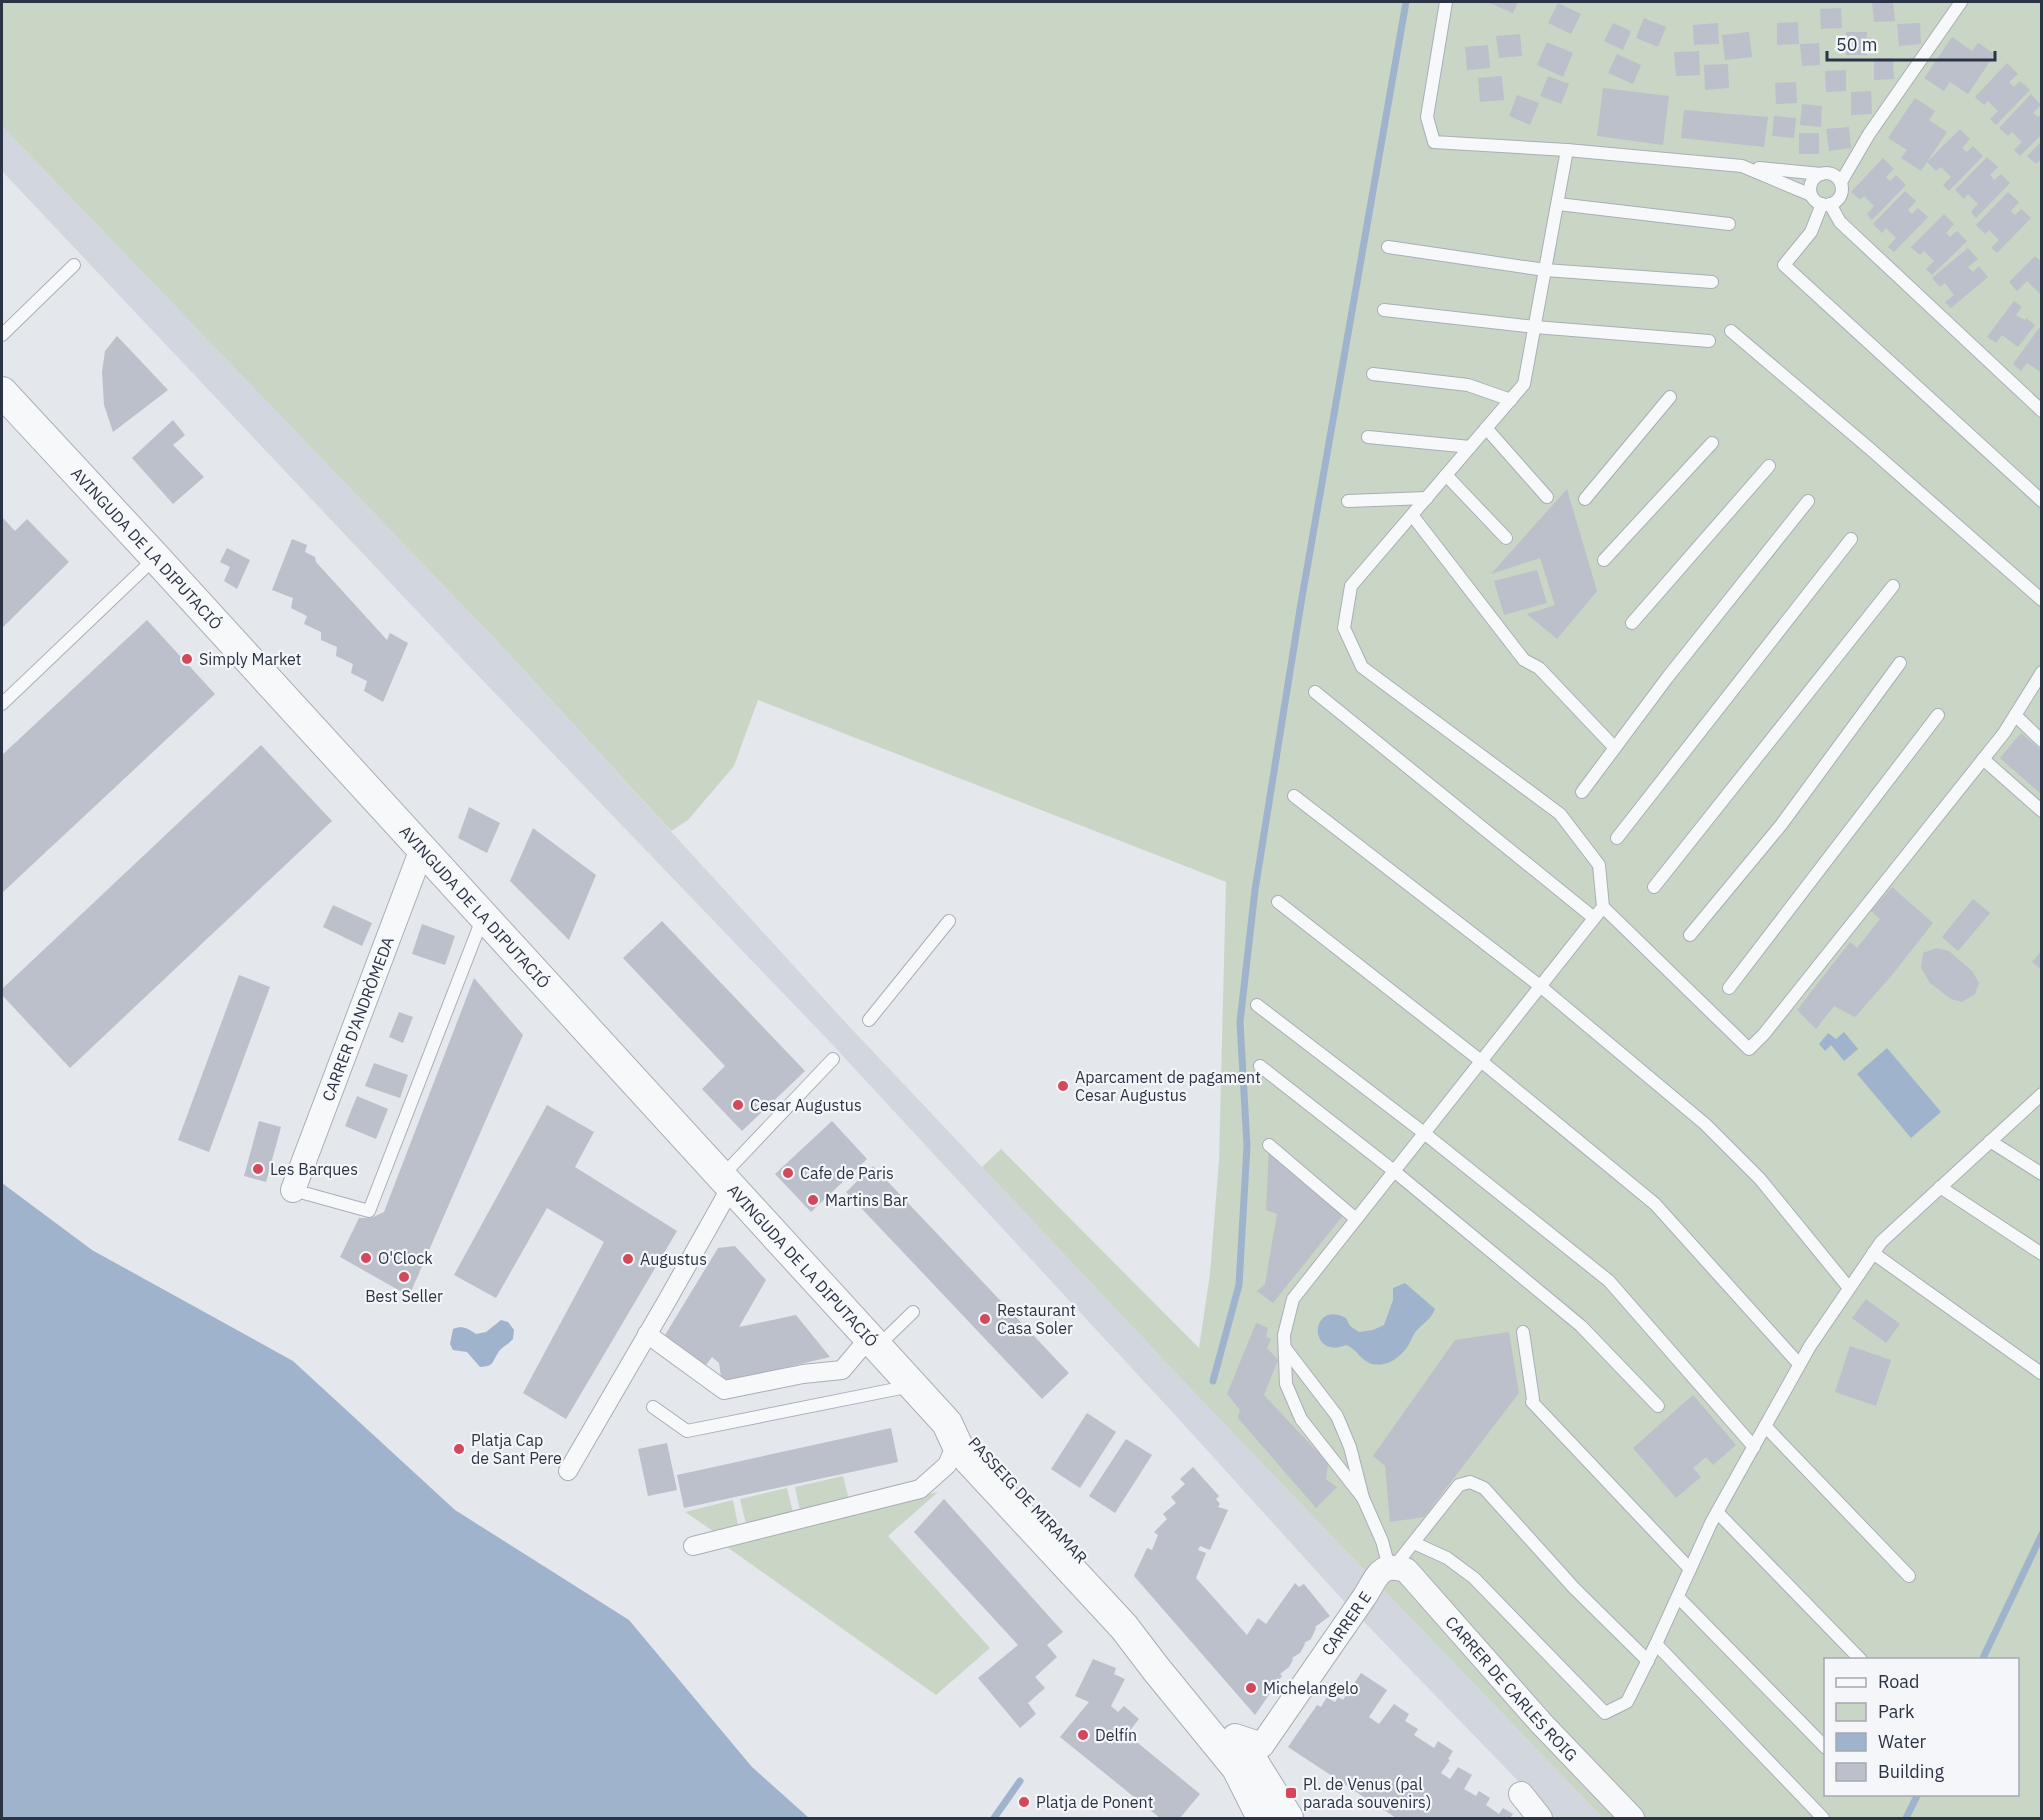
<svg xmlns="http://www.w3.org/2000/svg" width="2043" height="1820" viewBox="0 0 2043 1820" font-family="'IBM Plex Sans',sans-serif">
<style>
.built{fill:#d2d6de}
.green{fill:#c9d6c5;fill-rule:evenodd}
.water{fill:#9fb4cc}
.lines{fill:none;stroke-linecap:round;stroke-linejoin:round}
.stream{stroke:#9fb4cc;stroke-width:7}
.building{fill:#bbc0ca}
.service-casing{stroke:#a9aeb7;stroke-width:14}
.pedestrian-casing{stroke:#a9aeb7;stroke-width:20}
.minor-casing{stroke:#a9aeb7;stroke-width:26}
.tertiary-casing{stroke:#a9aeb7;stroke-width:32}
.service{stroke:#f7f8fa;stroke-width:12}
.pedestrian{stroke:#f7f8fa;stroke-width:18}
.minor{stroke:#f7f8fa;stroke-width:24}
.tertiary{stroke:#f7f8fa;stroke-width:30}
.poi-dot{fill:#d1495b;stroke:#f4f6f9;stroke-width:2}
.labels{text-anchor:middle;stroke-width:4.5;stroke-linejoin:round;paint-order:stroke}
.street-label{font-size:16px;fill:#2b3445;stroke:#f4f6f9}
.poi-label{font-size:16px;fill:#2b3445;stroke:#f4f6f9;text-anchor:start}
</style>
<rect width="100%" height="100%" fill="#e4e7ec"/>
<polygon class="built" points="2,126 496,640 846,1023 982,1167 1207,1406 1603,1818 1554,1818 1340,1597 1177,1417 830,1042 468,665 2,171"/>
<g class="green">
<path d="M2 2H2041V1818H1603L1207 1406 982 1167 1001 1149 1199 1348 1210 1274 1219 1160 1226 882 758 700 734 766 688 820 671 831 496 640 2 126ZM1826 1660H2018V1794H1826Z"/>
<polygon points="843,1476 849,1500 800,1511 795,1487"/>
<polygon points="787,1488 793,1513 746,1524 740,1499"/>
<polygon points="938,1492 888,1536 990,1648 936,1695 717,1540"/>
<polygon points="733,1500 738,1525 713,1531 685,1512"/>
</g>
<g class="water">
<polygon points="1844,1032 1858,1049 1844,1061 1831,1045 1825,1051 1819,1044 1828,1033 1836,1039"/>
<polygon points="1887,1048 1941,1112 1911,1138 1857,1074"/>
<polygon points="2,1183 92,1250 293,1361 455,1510 629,1620 752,1767 809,1818 2,1818"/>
<path d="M1405 1283 1435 1309C1431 1319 1425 1322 1417 1330 1412 1335 1410 1345 1405 1350 1397 1360 1385 1367 1372 1364 1361 1361 1357 1349 1346 1345 1308 1361 1309 1299 1346 1318L1350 1326 1359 1332 1373 1330 1384 1325 1393 1300V1288Z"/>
<path d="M501 1320 508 1322 514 1330 513 1339C509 1344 500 1348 498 1353 491 1363 495 1366 480 1367L467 1352 453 1350 450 1344 453 1329C462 1325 467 1328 476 1334L486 1332Z"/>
</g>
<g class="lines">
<g class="stream">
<polyline points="1213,1381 1239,1285 1247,1146 1240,1022 1255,890 1301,603 1406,2"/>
<polyline points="1982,1660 2042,1534"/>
<polyline points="994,1818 1020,1781"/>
<polyline points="1906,1818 1918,1794"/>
</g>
</g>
<g class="building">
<polygon points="1487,2 1518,2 1513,13"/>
<polygon points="1872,2 1893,2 1895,21 1874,22"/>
<polygon points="1558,3 1581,14 1571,34 1548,23"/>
<polygon points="1841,8 1842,28 1821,29 1820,9"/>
<polygon points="1644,18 1666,27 1658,47 1636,38"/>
<polygon points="1798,22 1799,44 1777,45 1777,23"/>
<polygon points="1613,23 1631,31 1623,50 1604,41"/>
<polygon points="1718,23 1719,44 1694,45 1693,25"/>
<polygon points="1920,23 1921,44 1899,46 1897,24"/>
<polygon points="1749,32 1752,57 1725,60 1722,35"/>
<rect x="1846" y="32" width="21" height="23"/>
<polygon points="1520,34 1522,56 1499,58 1496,36"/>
<polygon points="1952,37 1972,51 1978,43 1995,54 1968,94 1950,82 1944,91 1924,78"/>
<polygon points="1547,42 1573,53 1563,77 1537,65"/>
<polygon points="1819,43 1820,65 1802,66 1800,44"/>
<polygon points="1488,45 1490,68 1467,70 1465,47"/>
<polygon points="1699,51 1700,75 1676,76 1674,52"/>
<polygon points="1617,54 1641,65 1633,84 1608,73"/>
<polygon points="1874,58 1893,58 1894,79 1874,80"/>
<polygon points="2007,63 2018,74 2009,82 2014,87 2020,81 2030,90 1996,125 1990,119 1998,111 1988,101 1984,105 1975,97"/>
<polygon points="1728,64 1729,88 1705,90 1704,65"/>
<polygon points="1846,70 1846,91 1826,92 1825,71"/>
<polygon points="1502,76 1504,100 1480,102 1478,78"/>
<polygon points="1548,76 1569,84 1561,104 1540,96"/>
<polygon points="1796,82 1797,103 1776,104 1775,83"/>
<polygon points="1603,88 1669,96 1663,145 1597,136"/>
<polygon points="1871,91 1872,114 1851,115 1851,92"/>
<polygon points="2031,94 2041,105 2033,113 2038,117 2042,114 2042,134 2020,156 2014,150 2022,142 2012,132 2008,136 1999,128"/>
<polygon points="1517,95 1539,103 1530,125 1509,116"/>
<polygon points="1915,98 1935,111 1929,120 1947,132 1921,171 1901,158 1907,150 1888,138"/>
<polygon points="1802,104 1822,106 1821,127 1800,125"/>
<polygon points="1684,110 1768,117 1764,147 1681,138"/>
<polygon points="1774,116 1796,118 1794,138 1772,136"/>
<polygon points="1849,127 1851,148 1829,151 1826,129"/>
<polygon points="1960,129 1970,139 1962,148 1967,152 1973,146 1983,156 1949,191 1943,185 1951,177 1941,167 1936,171 1927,162"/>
<rect x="1799" y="133" width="20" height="21"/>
<polygon points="2042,141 2042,162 2040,160 2036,164 2027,156"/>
<polygon points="1987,157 1998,167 1990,175 1994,180 2001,174 2010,183 1976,218 1971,212 1978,204 1968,194 1964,199 1955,190"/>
<polygon points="1883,158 1894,169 1886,177 1890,181 1896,175 1906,185 1872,220 1867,214 1874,206 1864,196 1860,200 1851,192"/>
<polygon points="1905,191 1916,201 1908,210 1912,214 1918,208 1928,217 1894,252 1888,247 1896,238 1886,228 1882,233 1873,224"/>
<polygon points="2008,192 2019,202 2011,211 2015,215 2021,209 2031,218 1997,253 1991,248 1999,240 1989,230 1985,234 1976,225"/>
<polygon points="1944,214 1954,224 1946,233 1950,237 1957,231 1967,241 1932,275 1926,269 1934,261 1924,251 1920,255 1911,247"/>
<polygon points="1968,248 1978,259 1968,267 1973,272 1979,266 1988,277 1951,308 1945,302 1954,295 1945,283 1940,287 1932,278"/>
<polygon points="2035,256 2042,262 2042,293 2040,294 2027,281 2017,291 2009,282"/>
<polygon points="2014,301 2022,307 2016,315 2025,320 2026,318 2035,325 2018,347 2002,335 1996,343 1987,337"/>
<polygon points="2039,328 2042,330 2042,373 2027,363 2021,371 2013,364"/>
<polygon points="117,336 168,390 113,432 104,405 102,372 105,351"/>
<polygon points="173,420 185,435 173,445 204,477 173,504 132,458"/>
<polygon points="1567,489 1597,591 1557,639 1527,614 1555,605 1540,558 1491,574"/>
<polygon points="2,517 15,531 27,519 69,562 2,628"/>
<polygon points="292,539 307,545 305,552 315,557 316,562 387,640 390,633 408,643 383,702 364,691 367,681 351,673 353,664 336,656 337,647 321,640 321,632 304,624 307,616 291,608 293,598 272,590"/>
<polygon points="227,548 250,560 237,589 224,581 230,567 220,562"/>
<polygon points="1537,570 1547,603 1504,615 1494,581"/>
<polygon points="147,620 215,694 2,893 2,755"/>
<polygon points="2021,733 2042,751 2042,795 2000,758"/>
<polygon points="261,745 332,821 70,1068 2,995 2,989"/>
<polygon points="469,807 500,823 487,853 458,838"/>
<polygon points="533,828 596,875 569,940 510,881"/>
<polygon points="1892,887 1933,923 1892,975 1855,1017 1834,1006 1816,1029 1797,1010 1850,942 1857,948 1880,919 1871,911"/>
<polygon points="1973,899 1990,913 1958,951 1942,937"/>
<polygon points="333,905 372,923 362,946 323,927"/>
<polygon points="662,921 805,1071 742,1131 702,1089 725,1066 623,958"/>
<polygon points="422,924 455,936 445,965 412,954"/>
<polygon points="1936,948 1949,951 1972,971 1979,983 1975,994 1962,1002 1951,999 1930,983 1921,968 1923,953"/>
<polygon points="2042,950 2042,970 2032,962"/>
<polygon points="239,975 270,987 209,1152 178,1140"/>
<polygon points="474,978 523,1035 409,1296 340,1257 359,1218 371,1218 384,1212"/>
<polygon points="399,1012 413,1017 403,1043 389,1037"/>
<polygon points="374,1063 408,1075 400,1098 365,1086"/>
<polygon points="357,1096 388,1109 376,1139 345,1126"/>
<polygon points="547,1105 594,1132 575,1167 677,1231 566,1419 523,1393 604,1242 547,1208 496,1298 454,1275"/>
<polygon points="259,1121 281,1127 266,1182 244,1176"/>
<polygon points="832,1121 867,1159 811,1212 775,1174"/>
<polygon points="1269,1148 1345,1213 1273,1303 1257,1291 1265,1284 1277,1214 1266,1210"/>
<polygon points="873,1166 1069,1373 1042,1399 846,1192"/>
<polygon points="735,1246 766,1280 739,1327 796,1315 830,1357 722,1383 719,1363 712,1357 703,1369 662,1340 718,1248"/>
<polygon points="1866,1299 1900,1324 1886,1343 1852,1318"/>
<polygon points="1256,1323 1268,1328 1266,1337 1271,1339 1267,1348 1278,1360 1264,1395 1328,1463 1326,1479 1337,1487 1316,1508 1238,1418 1240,1410 1227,1394"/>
<polygon points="1509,1332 1519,1393 1424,1517 1390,1522 1385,1466 1373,1456 1455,1340"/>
<polygon points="1850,1346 1891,1360 1876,1406 1835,1392"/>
<polygon points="1693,1395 1736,1445 1713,1465 1706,1457 1693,1468 1701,1477 1676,1498 1633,1448"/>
<polygon points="1087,1413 1116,1432 1080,1488 1051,1469"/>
<polygon points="891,1428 898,1462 684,1508 677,1475"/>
<polygon points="1126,1439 1152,1455 1115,1513 1089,1496"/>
<polygon points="667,1443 677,1490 648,1496 638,1449"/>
<polygon points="1193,1467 1219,1496 1216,1499 1220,1504 1218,1507 1228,1510 1210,1550 1200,1546 1198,1550 1206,1553 1196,1578 1247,1635 1258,1618 1266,1624 1295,1583 1299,1587 1304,1584 1330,1616 1315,1627 1316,1628 1311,1639 1304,1643 1305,1644 1300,1653 1292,1658 1293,1660 1289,1667 1280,1674 1282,1676 1255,1715 1134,1576 1147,1548 1152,1550 1158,1535 1154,1532 1167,1519 1163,1514 1176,1503 1171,1497 1185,1484 1180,1479"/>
<polygon points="944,1499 1063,1632 1047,1645 1057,1657 1035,1677 1045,1688 1028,1703 1036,1714 1020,1728 978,1678 1018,1645 914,1532"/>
<polygon points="1093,1659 1116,1668 1114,1674 1125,1679 1111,1706 1118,1712 1124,1706 1139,1719 1127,1734 1200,1794 1180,1818 1160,1818 1060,1737 1089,1702 1075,1696"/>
<polygon points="1361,1673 1387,1690 1369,1717 1379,1724 1394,1704 1409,1714 1405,1721 1418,1729 1414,1735 1434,1748 1438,1741 1453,1751 1448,1759 1450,1760 1441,1773 1450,1779 1458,1767 1472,1775 1464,1789 1476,1796 1479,1791 1490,1798 1486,1805 1499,1814 1503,1808 1513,1814 1510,1818 1396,1818 1288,1747 1317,1705 1321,1707 1327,1697 1335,1702 1338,1697 1343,1700"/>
</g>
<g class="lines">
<defs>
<g id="service">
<polyline points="1446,2 1427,117 1434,142 1567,150 1742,166 1811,195"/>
<polyline points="1567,150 1524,384 1351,586 1344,628 1362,667 1560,814 1599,865 1603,907"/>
<polyline points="1759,168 1821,174"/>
<circle cx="1826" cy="189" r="16"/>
<polyline points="1841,182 1869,134 1961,2"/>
<polyline points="1558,204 1729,224"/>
<polyline points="1822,204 1811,232 1784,265 2042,501"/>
<polyline points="1830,204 1840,222 2042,411"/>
<polyline points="1388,247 1545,270 1712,282"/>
<polyline points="1384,310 1535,327 1709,341"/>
<polyline points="1731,331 1869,448 2042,600"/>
<polyline points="2,335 74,265"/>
<polyline points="1373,374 1468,385 1511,400"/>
<polyline points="1486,428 1547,497"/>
<polyline points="1368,437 1470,447"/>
<polyline points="1446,475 1506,538"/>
<polyline points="1585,499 1670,397"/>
<polyline points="1348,501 1427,498"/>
<polyline points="1412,515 1524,660 1539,668 1614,747"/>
<polyline points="1604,560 1712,443"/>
<polyline points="1632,623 1769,466"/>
<polyline points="1315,692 1594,918"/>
<polyline points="2,704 155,558"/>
<polyline points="2015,715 2042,741"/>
<polyline points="1983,759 2042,811"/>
<polyline points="1582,792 1667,678 1808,501"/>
<polyline points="1294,796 1540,986 1705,1124 1760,1179 1849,1288"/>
<polyline points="1617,838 1851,539"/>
<polyline points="1654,887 1893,586"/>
<polyline points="1278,902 1481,1061 1655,1204 1799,1364"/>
<polyline points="1690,935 1781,825 1900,663"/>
<polyline points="1729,988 1938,715"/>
<polyline points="1257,1005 1424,1133 1609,1281 1754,1447"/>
<polyline points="869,1020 949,921"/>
<polyline points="1260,1066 1394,1171 1581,1326 1658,1406"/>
<polyline points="1990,1141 2042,1174"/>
<polyline points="1269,1145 1356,1219"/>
<polyline points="722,1176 833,1059"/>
<polyline points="1940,1187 2042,1254"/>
<polyline points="293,1190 369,1211 483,917"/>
<polyline points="1873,1253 2041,1373"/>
<polyline points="1523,1332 1533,1399"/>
<polyline points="877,1347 913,1312"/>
<polyline points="1285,1348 1337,1416 1350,1447 1363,1498 1382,1541 1389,1567"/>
<polyline points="1532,1402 1690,1569"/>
<polyline points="653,1407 687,1431 911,1386"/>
<polyline points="1765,1426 1909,1576"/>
<polyline points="1363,1498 1301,1419 1286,1384 1284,1335 1293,1299 1603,907 1749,1049 1764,1034 2004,733 2042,672"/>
<polyline points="1717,1512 1861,1660"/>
<polyline points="1414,1543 1447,1558 1474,1578 1605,1713 1627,1702 1656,1644 1711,1523 1726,1496 1810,1346 1881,1242 2042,1094"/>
<polyline points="1394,1567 1459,1485 1470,1482 1484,1488 1574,1588 1648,1661"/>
<polyline points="1678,1597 1826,1748"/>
<polyline points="1656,1644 1823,1818"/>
</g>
<g id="pedestrian">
<polyline points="647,1334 724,1390 803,1374 842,1370 869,1338"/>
<polyline points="568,1471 668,1299 731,1187"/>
<polyline points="693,1546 920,1489 947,1465 951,1456"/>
</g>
<g id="minor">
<path id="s1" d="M293 1190 422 849"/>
<polyline points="1235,1736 1262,1745"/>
<path id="s2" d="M1237 1768 1262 1745 1365 1596C1378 1576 1379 1562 1406 1570L1541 1723 1632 1818"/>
<polyline points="1521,1794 1540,1818"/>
</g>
<g id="tertiary">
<path id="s3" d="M2 392 156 558 947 1423 959 1449 1124 1627 1156 1669 1237 1768 1262 1818"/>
<polyline points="1248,1754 1288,1818"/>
</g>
</defs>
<use href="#service" class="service-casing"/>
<use href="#pedestrian" class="pedestrian-casing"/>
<use href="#minor" class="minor-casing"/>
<use href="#tertiary" class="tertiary-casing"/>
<use href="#service" class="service"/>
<use href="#pedestrian" class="pedestrian"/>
<use href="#minor" class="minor"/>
<use href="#tertiary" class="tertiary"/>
</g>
<g class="poi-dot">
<circle cx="187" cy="659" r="6"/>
<circle cx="1063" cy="1086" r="6"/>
<circle cx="738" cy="1105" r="6"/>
<circle cx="258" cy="1169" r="6"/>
<circle cx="788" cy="1173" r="6"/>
<circle cx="813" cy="1200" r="6"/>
<circle cx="366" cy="1258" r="6"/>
<circle cx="628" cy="1259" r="6"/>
<circle cx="404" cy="1277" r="6"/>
<circle cx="985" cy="1319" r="6"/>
<circle cx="459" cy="1449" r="6"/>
<circle cx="1251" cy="1688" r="6"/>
<circle cx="1083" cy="1735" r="6"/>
<rect x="1285" y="1787" width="12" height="12" rx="3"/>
<circle cx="1024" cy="1802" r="6"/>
</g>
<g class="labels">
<g class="street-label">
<text dy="6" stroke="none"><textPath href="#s3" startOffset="213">AVINGUDA DE LA DIPUTACIÓ</textPath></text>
<text dy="6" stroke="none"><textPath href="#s3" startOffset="699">AVINGUDA DE LA DIPUTACIÓ</textPath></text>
<text dy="6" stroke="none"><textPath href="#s1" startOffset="183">CARRER D'ANDRÒMEDA</textPath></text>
<text dy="6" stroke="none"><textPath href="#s3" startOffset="1185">AVINGUDA DE LA DIPUTACIÓ</textPath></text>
<text transform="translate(1028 1500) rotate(47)" y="6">PASSEIG DE MIRAMAR</text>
<text dy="6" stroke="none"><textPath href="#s2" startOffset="182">CARRER E</textPath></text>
<text dy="6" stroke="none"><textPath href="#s2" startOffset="429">CARRER DE CARLES ROIG</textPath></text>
</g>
<g class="poi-label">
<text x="199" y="665">Simply Market</text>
<text x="1075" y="1083">Aparcament de pagament<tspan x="1075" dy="18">Cesar Augustus</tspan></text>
<text x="750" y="1111">Cesar Augustus</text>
<text x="270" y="1175">Les Barques</text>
<text x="800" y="1179">Cafe de Paris</text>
<text x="825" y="1206">Martins Bar</text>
<text x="378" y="1264">O'Clock</text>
<text x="640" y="1265">Augustus</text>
<text x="404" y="1302" text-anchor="middle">Best Seller</text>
<text x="997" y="1316">Restaurant<tspan x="997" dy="18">Casa Soler</tspan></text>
<text x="471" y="1446">Platja Cap<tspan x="471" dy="18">de Sant Pere</tspan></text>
<text x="1263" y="1694">Michelangelo</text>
<text x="1095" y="1741">Delfín</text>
<text x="1303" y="1790">Pl. de Venus (pal<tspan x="1303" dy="18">parada souvenirs)</tspan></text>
<text x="1036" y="1808">Platja de Ponent</text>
</g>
</g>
<rect width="2043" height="1820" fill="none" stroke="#2b3445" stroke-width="6"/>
<rect x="1824" y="1658" width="195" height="138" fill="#f4f6f9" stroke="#a4a8b1" stroke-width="1.5"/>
<rect x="1836" y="1678" width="30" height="9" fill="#f7f8fa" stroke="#a4a8b1" stroke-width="1.5"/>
<text x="1878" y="1688" font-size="18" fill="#2b3445">Road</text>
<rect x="1836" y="1703" width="30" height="18" fill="#c9d6c5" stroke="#a4a8b1" stroke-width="1.5"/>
<text x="1878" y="1718" font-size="18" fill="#2b3445">Park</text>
<rect x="1836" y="1733" width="30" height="18" fill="#9fb4cc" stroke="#a4a8b1" stroke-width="1.5"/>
<text x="1878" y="1748" font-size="18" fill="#2b3445">Water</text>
<rect x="1836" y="1763" width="30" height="18" fill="#bbc0ca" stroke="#a4a8b1" stroke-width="1.5"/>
<text x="1878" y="1778" font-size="18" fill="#2b3445">Building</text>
<path d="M1827 51v9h168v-9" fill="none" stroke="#2b3445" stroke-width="3"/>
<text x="1836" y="51" font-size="18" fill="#2b3445" stroke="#f4f6f9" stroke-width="4.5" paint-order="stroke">50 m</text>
</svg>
